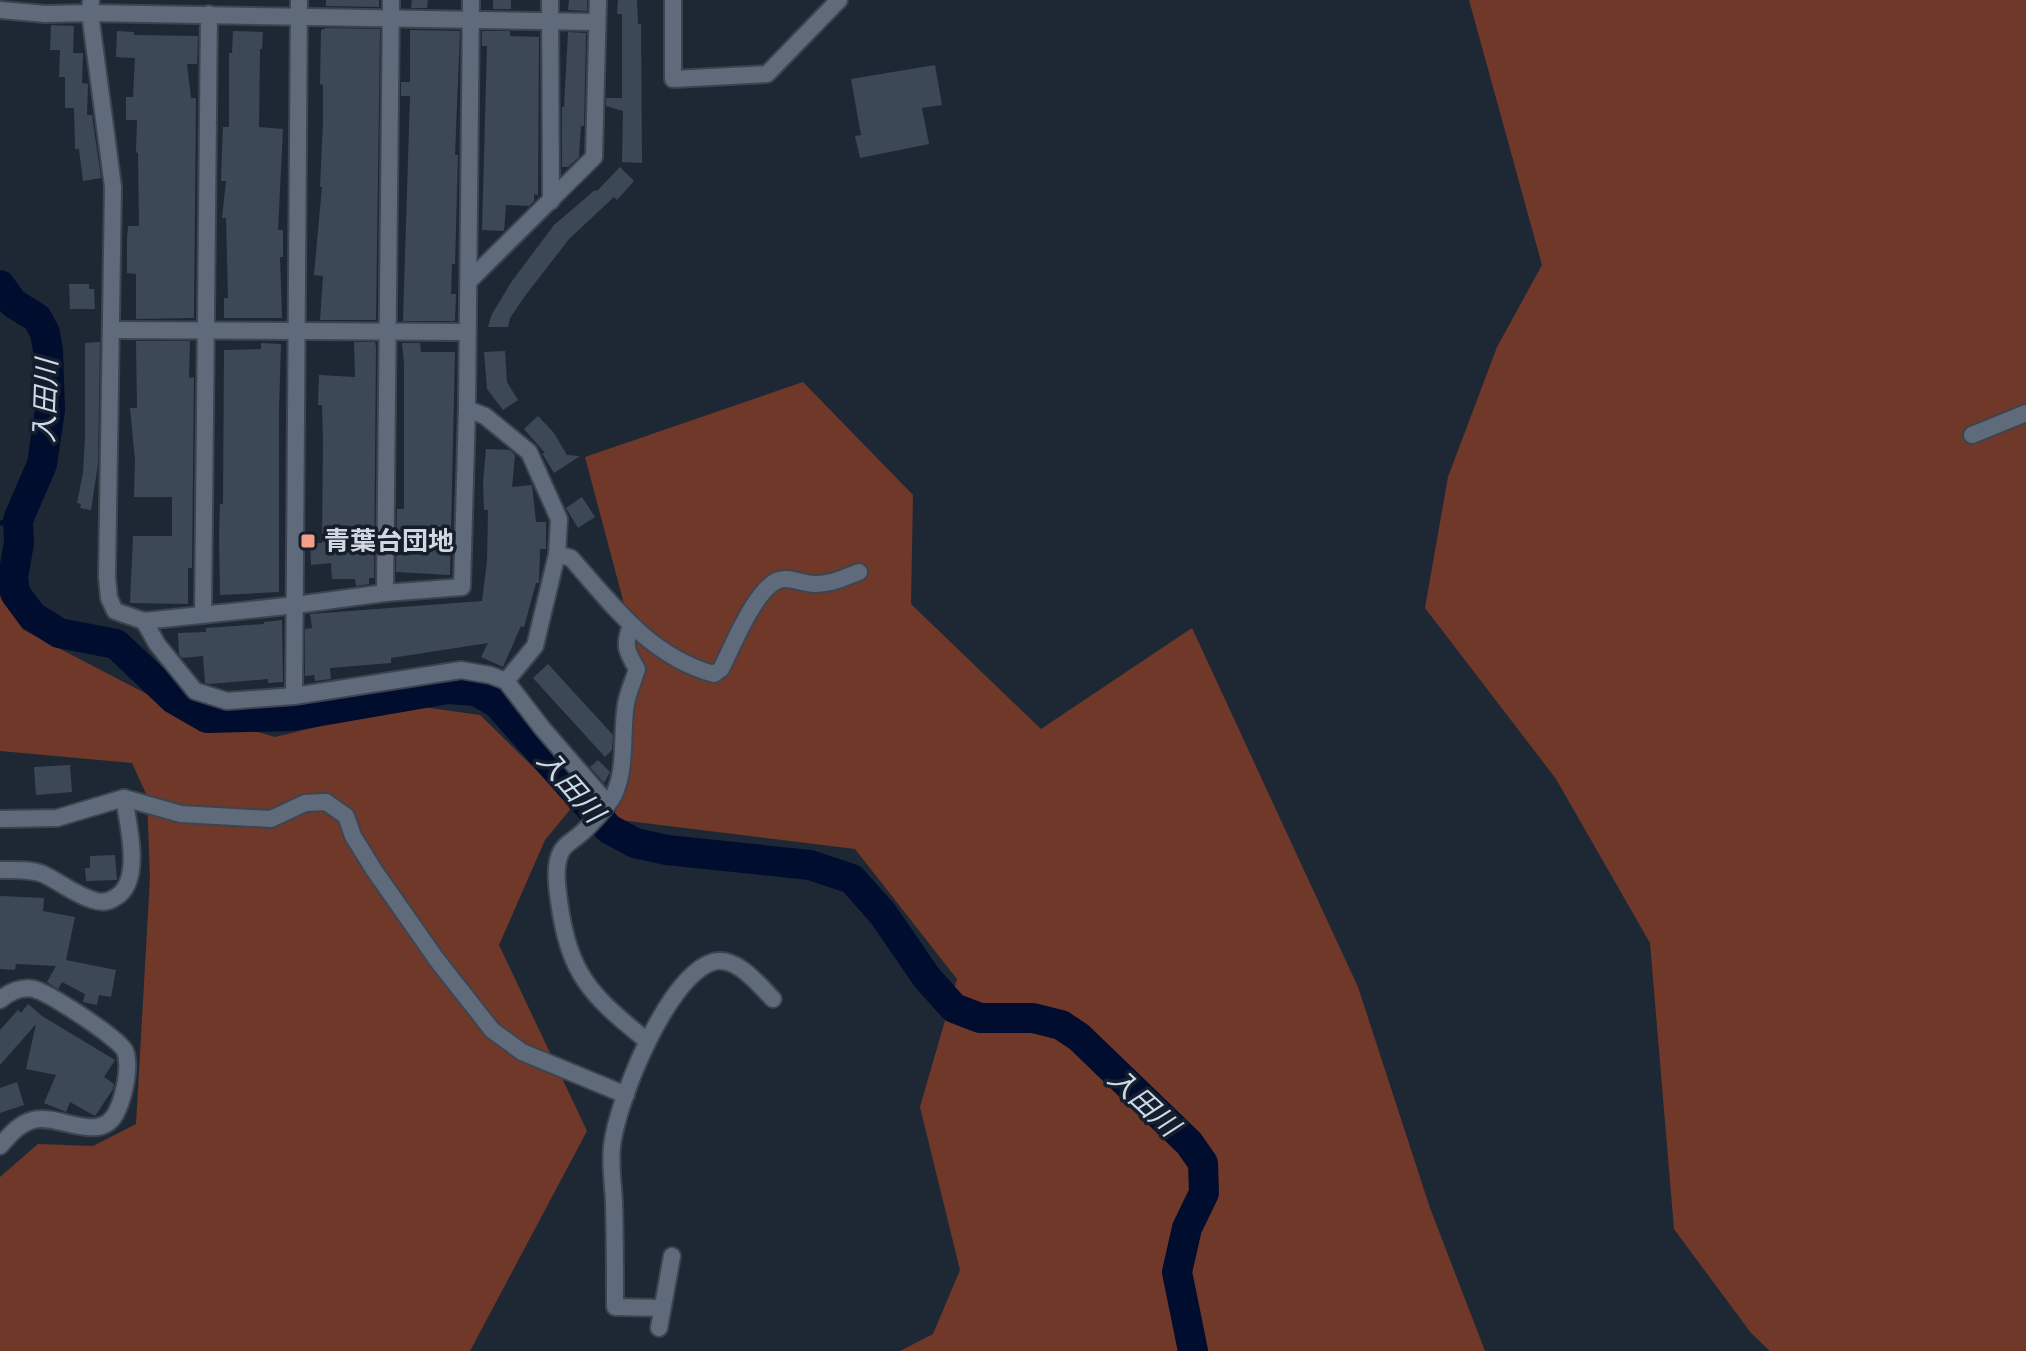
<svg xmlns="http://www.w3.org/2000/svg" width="2026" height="1351" viewBox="0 0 2026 1351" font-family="Helvetica,'Noto Sans JP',sans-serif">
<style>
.green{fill:#703829}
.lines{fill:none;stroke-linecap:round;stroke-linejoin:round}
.stream{stroke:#000d2e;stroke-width:5}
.river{stroke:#000d2e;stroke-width:30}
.building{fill:#3d4856}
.minor-casing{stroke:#3d444f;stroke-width:20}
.minor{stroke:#5f6b7a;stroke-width:16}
.poi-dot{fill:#f49e87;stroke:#151e2a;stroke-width:3}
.labels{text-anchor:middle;stroke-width:7;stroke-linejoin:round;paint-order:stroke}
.poi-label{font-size:26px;font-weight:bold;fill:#d2d8e1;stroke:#151e2a;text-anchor:start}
.water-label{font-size:28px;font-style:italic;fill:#cbd9ec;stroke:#151e2a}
</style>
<rect width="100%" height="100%" fill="#1e2835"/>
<g class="green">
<polygon points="1469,0 2026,0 2026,1351 1770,1351 1751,1333 1674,1229 1650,943 1556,779 1425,608 1448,477 1497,347 1542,265"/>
<polygon points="803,382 913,495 911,604 1041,729 1192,628 1358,987 1430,1208 1485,1351 900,1351 933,1334 960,1270 920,1107 957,979 855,849 612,819 622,797 641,668 585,457"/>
<polygon points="0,566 22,629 166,704 275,737 408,705 480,715 573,806 545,840 499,945 587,1131 470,1351 0,1351 0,1177 38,1144 93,1146 136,1124 150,878 147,796 132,763 0,751"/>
</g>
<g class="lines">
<polyline class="stream" points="0,523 18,520"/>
<polyline class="river" points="0,285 13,303 37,318 45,333 48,350 50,410 42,464 18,520 19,543 13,577 15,593 32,616 59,633 116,644 174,699 207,718 292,716 448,689 476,691 497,703 609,829 635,843 667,850 810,865 852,879 883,914 927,978 954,1008 980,1018 1033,1018 1061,1025 1079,1037 1189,1143 1203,1163 1204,1193 1187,1228 1177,1272 1193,1351"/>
</g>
<g class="building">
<polygon points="326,0 379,0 379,7 326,6"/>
<polygon points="412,0 428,0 427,8 411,8"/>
<rect x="493" y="0" width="18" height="9"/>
<polygon points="569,0 587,0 587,11 568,10"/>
<polygon points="618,0 637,0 638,24 641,24 642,163 622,162 623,111 606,106 606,98 622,98 622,14 617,14"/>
<polygon points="51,25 74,26 73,53 83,53 82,83 88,84 87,115 92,115 101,178 83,181 79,149 75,149 74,108 65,108 65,77 59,77 60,50 50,50"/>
<polygon points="326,28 380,29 376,320 320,320 323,276 314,275 322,187 320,187 323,122 323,85 320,84 321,30"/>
<polygon points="410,30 460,31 455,155 458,155 455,264 452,264 451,294 456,294 455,321 403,321 410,96 401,96 401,82 410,82"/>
<polygon points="117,31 134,32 134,35 198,36 197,64 187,64 191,98 196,98 194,318 136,319 136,274 127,273 127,239 128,226 139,226 138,153 136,152 137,120 126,120 126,97 133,97 135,58 116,57"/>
<polygon points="233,31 263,32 262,49 260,49 259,127 283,129 278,230 283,230 283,257 280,257 282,318 224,318 224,298 228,298 226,218 222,218 226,181 221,181 222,151 223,127 229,127 229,53 232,53"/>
<polygon points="482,31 510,31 510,36 539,37 538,195 534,194 534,201 529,206 506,205 504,231 482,230 487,46 482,46"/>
<polygon points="568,32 586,33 584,126 581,126 579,157 568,167 562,167 562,107 564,107"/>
<polygon points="935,65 942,105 922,108 929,144 860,158 855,136 861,135 851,79"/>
<polygon points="620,167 634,181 617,200 614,197 569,239 525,296 510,318 508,327 488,327 492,314 512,281 554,225 595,190 597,191"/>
<polygon points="69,284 89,284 89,289 94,289 95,309 70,309"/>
<polygon points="136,341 190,341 189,378 194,377 192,568 188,568 188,604 130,603 133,536 172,536 172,497 134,497 135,460 130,408 137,408"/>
<polygon points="100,342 98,464 91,510 80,508 81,504 77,503 83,473 85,437 85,343"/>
<polygon points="354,342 375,342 376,347 374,578 369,578 369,584 356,586 355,579 332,579 331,563 311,565 310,543 322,543 323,438 322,405 318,405 319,375 355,377"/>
<polygon points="261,343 281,344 279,410 279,592 220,595 219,535 220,504 223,504 224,350 261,349"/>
<polygon points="402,343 420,343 421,352 455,352 450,575 396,572 397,509 404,509 404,363"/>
<polygon points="505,351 507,382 518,400 503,410 487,389 484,352"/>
<polygon points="538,416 554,433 567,455 580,456 554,473 542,453 545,453 524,429"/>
<polygon points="486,449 510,450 515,455 512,487 532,485 536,522 546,522 546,549 540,549 539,583 536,583 524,627 521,626 503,667 481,657 488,643 391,658 391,663 330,668 331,679 315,681 314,675 305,676 305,629 312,628 310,614 482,601 487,561 488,510 484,510 483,483"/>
<polygon points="582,497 595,517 578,528 566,508"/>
<polygon points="282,620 283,682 268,683 268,679 209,684 205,683 203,656 182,658 179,654 178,633 206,632 206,628 264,624 264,622"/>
<polygon points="548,664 613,735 612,750 605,757 533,678"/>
<polygon points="598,760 610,772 604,783 590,767"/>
<polygon points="70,765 72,792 36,795 34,767"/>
<polygon points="115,855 117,880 86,881 85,868 90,868 90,856"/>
<polygon points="0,896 44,898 43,911 75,917 66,960 116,970 111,997 99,995 97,1005 83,1002 85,994 62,982 58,989 47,982 56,966 16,964 15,970 0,969"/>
<polygon points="28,1004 42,1016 115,1060 104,1077 114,1084 113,1089 95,1116 70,1102 66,1112 44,1103 56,1075 26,1069 36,1024 0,1065 0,1030 18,1010 21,1013"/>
<polygon points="17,1082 24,1105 0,1113 0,1088"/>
</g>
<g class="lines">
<defs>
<g id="minor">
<polyline points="91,0 90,13 113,187 107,577 109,598 115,611 144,621 296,605 385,593 462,587 467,409 471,0"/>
<polyline points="550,0 551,201"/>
<polyline points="673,0 673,79 767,74 839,0"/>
<polyline points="0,10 45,14 90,13 597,22"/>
<polyline points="469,281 594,157 598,0"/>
<polyline points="111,330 466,332"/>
<polyline points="467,409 485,416 529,452 559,519 557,554 535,646 506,681"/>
<polyline points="1972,435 2026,413"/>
<path d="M557 554 571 558C612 605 651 657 714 674L721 669C732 648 756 587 779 580 790 576 805 585 816 584 832 584 845 577 859 572"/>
<polyline points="385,593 391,0"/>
<polyline points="203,615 209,14"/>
<polyline points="144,621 157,644 195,691 227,701 294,696 461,670 490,675 506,681 543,729 607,803"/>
<path d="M631 626C623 645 627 652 637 669 634 680 628 692 626 704 621 733 627 767 614 795 609 805 587 829 578 836 571 842 565 844 561 852 554 866 557 886 559 901 569 974 590 995 646 1040"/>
<polyline points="294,696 299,0"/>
<polyline points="0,819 57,818 124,798 181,814 271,819 305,803 326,802 346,816 353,836 374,870 437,960 492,1030 522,1052 626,1095"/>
<path d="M0 870C14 870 30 869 43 874 60 882 75 895 93 900 101 903 109 902 116 897 143 881 128 824 124 798"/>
<path d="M0 1000C9 992 22 986 34 989 49 993 119 1038 125 1051 131 1066 124 1096 117 1111 101 1146 60 1113 33 1120 18 1124 10 1135 0 1146"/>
<path d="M662 1308 615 1307C615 1272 615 1237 614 1202 613 1184 610 1164 612 1146 617 1102 667 976 713 962 736 955 759 985 773 999"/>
<polyline points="659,1328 672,1256"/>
</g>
</defs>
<use href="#minor" class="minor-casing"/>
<use href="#minor" class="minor"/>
</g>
<rect class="poi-dot" x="300" y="533" width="16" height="16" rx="4"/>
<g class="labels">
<g class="poi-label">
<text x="324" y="550">青葉台団地</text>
</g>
<g class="water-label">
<text transform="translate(45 401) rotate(-88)" y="10">入田川</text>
<text transform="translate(571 786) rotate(49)" y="10">入田川</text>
<text transform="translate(1144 1102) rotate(43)" y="10">入田川</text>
</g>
</g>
</svg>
